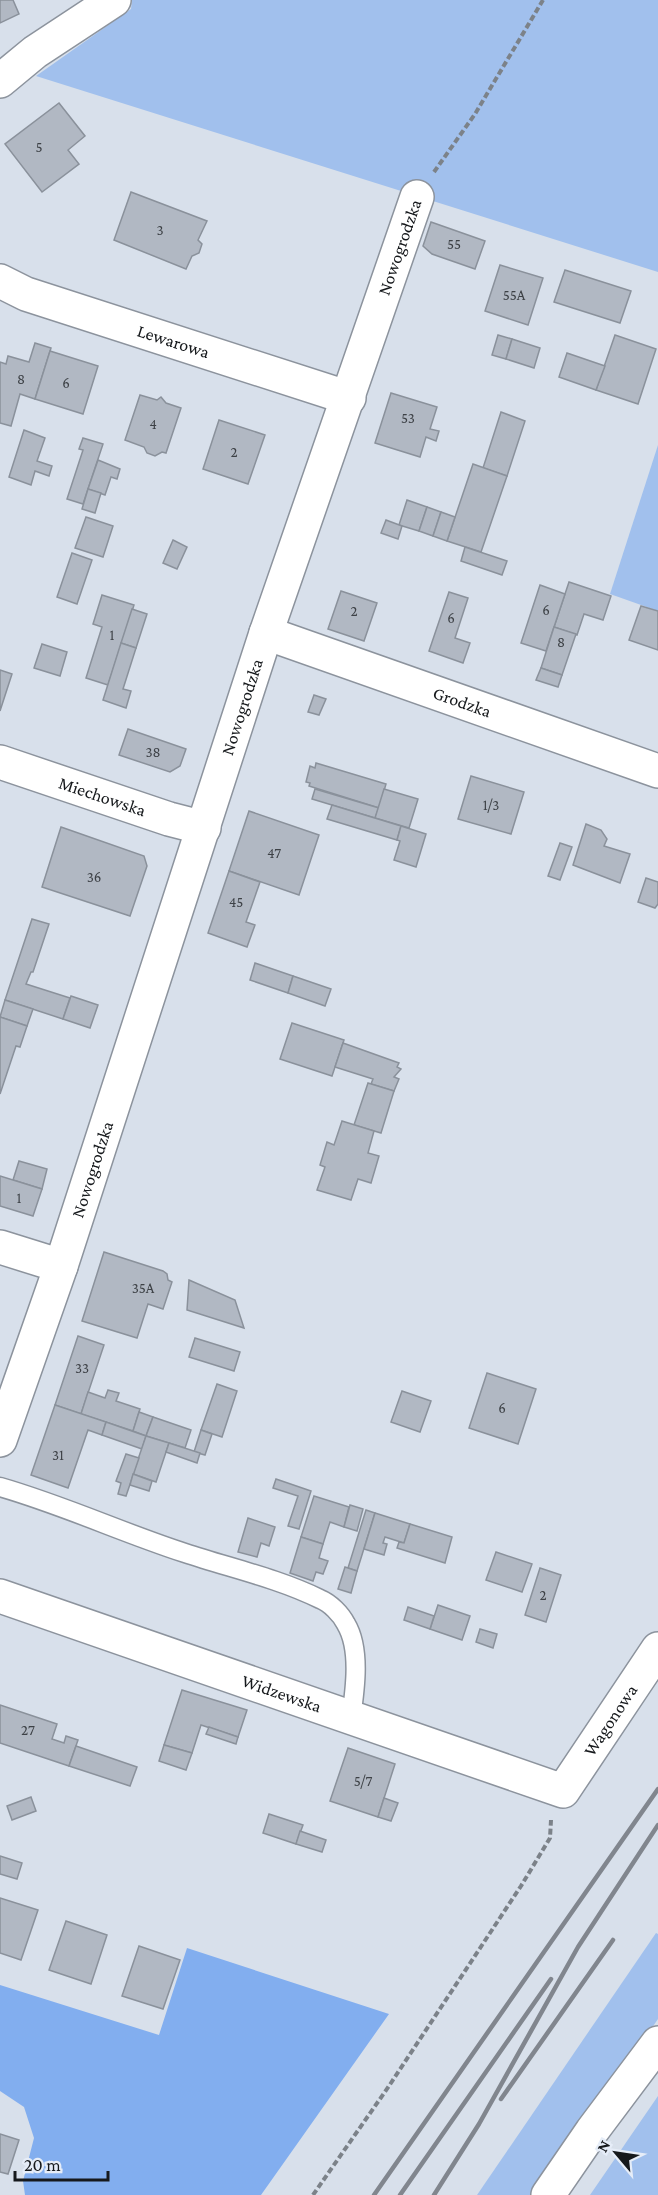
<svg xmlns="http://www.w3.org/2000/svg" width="658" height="2195" viewBox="0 0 658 2195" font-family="'Crimson Pro',serif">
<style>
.green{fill:#a1c0ed}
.forest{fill:#82aeef}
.building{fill:#b1b8c3;stroke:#8a919b;stroke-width:1.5}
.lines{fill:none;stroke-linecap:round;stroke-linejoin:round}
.lane-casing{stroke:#8c939d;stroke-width:21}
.street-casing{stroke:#8c939d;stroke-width:36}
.path{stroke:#7c8289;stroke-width:4;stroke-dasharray:6 3;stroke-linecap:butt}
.lane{stroke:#fff;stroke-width:18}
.street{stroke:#fff;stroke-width:33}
.rail{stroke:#81868e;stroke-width:4.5}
.labels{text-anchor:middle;stroke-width:6;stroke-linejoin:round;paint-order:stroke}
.number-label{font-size:15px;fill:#3d4146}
.street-label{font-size:18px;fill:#16191c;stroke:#e6edf8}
</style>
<rect width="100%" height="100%" fill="#d8e0eb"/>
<g class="green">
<polygon points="132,0 658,0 658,272 36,76 131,9"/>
<polygon points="658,445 658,611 610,594"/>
<polygon points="656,1933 658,1934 658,2019 536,2195 477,2195"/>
<polygon points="658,2096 658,2195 590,2195"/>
</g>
<polygon class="forest" points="187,1948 389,2014 261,2195 25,2195 23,2181 34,2138 24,2107 0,2091 0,1985 159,2035"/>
<g class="building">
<polygon points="0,0 13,0 19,14 0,23"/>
<polygon points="59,103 85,136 68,150 79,164 42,192 5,144"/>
<polygon points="131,192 207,221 198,240 202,244 199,253 192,256 186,269 114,240"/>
<polygon points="431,222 485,241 475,269 432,254 423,246"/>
<polygon points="500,265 543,278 528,325 485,311"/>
<polygon points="565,270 631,291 620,323 554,302"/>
<polygon points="498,335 512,339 506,359 492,355"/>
<polygon points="615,335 656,349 638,404 596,390"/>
<polygon points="512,339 540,348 534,368 506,359"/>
<polygon points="35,343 51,348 35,399 20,394 11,426 0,423 0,362 6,364 8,356 29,362"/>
<polygon points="50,351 98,366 83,414 35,399"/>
<polygon points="567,353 605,366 596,390 559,377"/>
<polygon points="391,393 437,407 430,429 439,431 436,441 426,437 420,457 375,443"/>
<polygon points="140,395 157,400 161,397 166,403 181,408 166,453 162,452 155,456 147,453 144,447 125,440"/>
<polygon points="501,412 525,421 507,476 483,468"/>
<polygon points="219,420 265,435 248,484 203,469"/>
<polygon points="24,430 45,438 37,461 52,466 49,476 35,471 31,485 9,477"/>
<polygon points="83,438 103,444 83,504 67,499 83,450 79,449"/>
<polygon points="98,460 120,469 117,479 111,477 105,495 88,489"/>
<polygon points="473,464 507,476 481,552 447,541"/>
<polygon points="88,489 101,493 95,513 82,509"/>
<polygon points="407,500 427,507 419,531 399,525"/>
<polygon points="427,507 441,512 433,536 419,531"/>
<polygon points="441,512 455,517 447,541 433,536"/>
<polygon points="86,517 113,526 103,557 75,548"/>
<polygon points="386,520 402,526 398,539 381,533"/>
<polygon points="173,540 187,547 177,569 163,563"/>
<polygon points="465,547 507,561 502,575 461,561"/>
<polygon points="72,553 92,560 77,604 57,597"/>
<polygon points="569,582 611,596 603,620 584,614 577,635 554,627"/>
<polygon points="540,585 565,594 546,651 521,643"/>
<polygon points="341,591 377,603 364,641 328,629"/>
<polygon points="449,592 468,598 455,638 470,643 463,663 429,651"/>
<polygon points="102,595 134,605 108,685 86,678 102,627 93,624"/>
<polygon points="641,606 658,611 658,650 629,640"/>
<polygon points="132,609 147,614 136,648 121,643"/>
<polygon points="554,627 576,634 562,675 541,668"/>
<polygon points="121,643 136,648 123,689 131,691 126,708 103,700"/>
<polygon points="42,644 67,652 60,676 34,668"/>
<polygon points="541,668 562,675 558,687 536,680"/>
<polygon points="0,670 12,674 0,711"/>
<polygon points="314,695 326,699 319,715 308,712"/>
<polygon points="128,729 186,749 180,766 170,772 119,755"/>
<polygon points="316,763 386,784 379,808 309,786 310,783 306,782 310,766 315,768"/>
<polygon points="471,776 524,792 511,834 458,819"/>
<polygon points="315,789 379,808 375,818 312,799"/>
<polygon points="384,789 418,799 409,828 375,818"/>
<polygon points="332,805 401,826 397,840 327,819"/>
<polygon points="249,811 319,835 299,895 229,871"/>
<polygon points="586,824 601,830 607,839 604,846 630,854 620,883 573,865"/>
<polygon points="401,826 426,834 416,867 394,860 400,841 397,840"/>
<polygon points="61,827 144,856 147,866 130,916 42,887"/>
<polygon points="560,843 572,847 560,880 548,876"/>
<polygon points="229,871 260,882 246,922 255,925 247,947 208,933"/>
<polygon points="646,878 658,882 658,904 655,908 638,902"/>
<polygon points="32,919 49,924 33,972 31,972 26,984 70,998 63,1019 5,1000"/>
<polygon points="255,963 293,976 288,993 250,980"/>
<polygon points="293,976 331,989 325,1006 288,993"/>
<polygon points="71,996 98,1005 90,1028 63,1019"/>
<polygon points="5,1000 33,1009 27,1026 0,1017"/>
<polygon points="0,1017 27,1026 20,1047 16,1046 0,1094"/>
<polygon points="292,1023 344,1040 332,1076 280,1059"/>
<polygon points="343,1043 399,1063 397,1067 401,1069 394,1077 399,1079 394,1091 371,1084 373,1079 335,1067"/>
<polygon points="368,1083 394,1091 381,1133 354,1125"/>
<polygon points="342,1121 374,1131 368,1153 379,1156 371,1183 358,1179 351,1200 317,1190 325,1167 320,1165 327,1142 334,1145"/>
<polygon points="19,1161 47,1169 42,1189 13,1180"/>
<polygon points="0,1176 42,1189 33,1216 0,1206"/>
<polygon points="104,1252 163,1271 167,1274 168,1280 172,1282 163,1309 148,1304 137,1338 82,1321"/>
<polygon points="189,1280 235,1300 244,1328 187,1310"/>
<polygon points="78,1336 104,1345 81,1414 55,1405"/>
<polygon points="195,1338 240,1352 234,1371 189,1357"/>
<polygon points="487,1373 536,1389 518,1444 469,1428"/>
<polygon points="217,1384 237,1391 222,1437 201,1430"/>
<polygon points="108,1390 119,1393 116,1401 140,1409 133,1431 81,1414 88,1392 105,1398"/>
<polygon points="402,1391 431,1401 420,1432 391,1422"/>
<polygon points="55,1405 106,1422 102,1435 88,1430 68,1488 31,1475"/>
<polygon points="139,1412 153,1417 146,1436 133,1431"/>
<polygon points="153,1417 191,1430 185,1448 146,1436"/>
<polygon points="106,1422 146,1436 142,1449 102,1435"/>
<polygon points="201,1430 212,1434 205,1455 194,1452"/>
<polygon points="146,1436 169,1443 156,1482 133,1474"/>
<polygon points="169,1443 200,1453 197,1463 166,1452"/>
<polygon points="126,1454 139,1458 126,1496 118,1494 121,1483 116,1481"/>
<polygon points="133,1474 152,1481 149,1491 130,1485"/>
<polygon points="276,1479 311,1491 299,1529 288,1526 298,1496 273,1488"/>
<polygon points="314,1496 349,1507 344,1527 330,1522 323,1544 301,1537"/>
<polygon points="350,1505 363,1509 357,1531 344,1527"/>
<polygon points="366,1510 375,1513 357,1571 348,1568"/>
<polygon points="375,1513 410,1524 404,1543 385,1537 383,1543 387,1544 384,1555 364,1549"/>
<polygon points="248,1518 275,1527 269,1546 261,1543 257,1557 238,1552"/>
<polygon points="410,1524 452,1537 445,1563 397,1548 399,1542 404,1543"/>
<polygon points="301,1537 323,1544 319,1558 328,1561 323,1574 316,1572 313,1581 290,1573"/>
<polygon points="496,1552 532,1564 522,1592 486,1580"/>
<polygon points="345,1567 357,1571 351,1593 338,1589"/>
<polygon points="540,1568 561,1575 546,1622 525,1615"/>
<polygon points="438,1605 470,1616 462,1640 430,1629"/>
<polygon points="408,1607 434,1616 430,1629 404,1620"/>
<polygon points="480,1629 497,1634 493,1648 476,1642"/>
<polygon points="182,1690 247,1710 238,1737 201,1725 192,1753 164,1745"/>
<polygon points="0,1705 57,1724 52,1739 64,1743 66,1736 78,1740 69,1766 0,1743"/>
<polygon points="209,1727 238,1737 236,1744 206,1734"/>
<polygon points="164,1745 192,1753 186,1770 159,1761"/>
<polygon points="76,1746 137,1767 130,1786 69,1766"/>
<polygon points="348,1748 395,1764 378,1817 330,1801"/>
<polygon points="31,1797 36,1811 12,1820 7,1806"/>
<polygon points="384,1798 398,1803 391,1821 378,1817"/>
<polygon points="269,1814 303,1825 296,1844 263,1833"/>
<polygon points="300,1831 326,1840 322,1852 296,1844"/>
<polygon points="0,1856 22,1863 17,1879 0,1874"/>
<polygon points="0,1898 38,1910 21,1960 0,1953"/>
<polygon points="66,1921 107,1935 91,1984 49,1970"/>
<polygon points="139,1946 180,1960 163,2009 122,1996"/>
<polygon points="0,2134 19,2140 8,2174 0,2172"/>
</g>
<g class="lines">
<defs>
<path id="lane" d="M0 1487C63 1505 123 1533 185 1553 230 1568 277 1578 320 1599 330 1603 341 1614 346 1624 361 1649 355 1690 351 1718"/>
<g id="street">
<polyline points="0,81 35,52 114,0"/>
<path id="s1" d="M0 281 26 294 349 398"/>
<path id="s2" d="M266 633 658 771"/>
<path id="s3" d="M0 762 169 819 204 828"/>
<polyline points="0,1247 61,1266"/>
<path id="s4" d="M0 1440 61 1266 266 633 417 197"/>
<path id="s5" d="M0 1596 563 1791 658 1649"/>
<polyline points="548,2195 592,2131 658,2043"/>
</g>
</defs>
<use href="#lane" class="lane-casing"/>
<use href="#street" class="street-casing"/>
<g class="path">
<polyline points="434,172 475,114 543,0"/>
<polyline points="313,2195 389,2086 521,1886 550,1838 551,1820"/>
</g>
<use href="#lane" class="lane"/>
<use href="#street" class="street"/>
<g class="rail">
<polyline points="501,2099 613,1940"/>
<polyline points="374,2195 658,1789"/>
<polyline points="400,2195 551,1979"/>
<polyline points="434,2195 479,2124 578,1947 658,1825"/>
</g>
</g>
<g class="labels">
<g class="number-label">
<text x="39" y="152">5</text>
<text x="160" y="235">3</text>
<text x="454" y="249">55</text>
<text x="514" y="300">55A</text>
<text x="21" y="384">8</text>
<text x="66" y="388">6</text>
<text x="408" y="423">53</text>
<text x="153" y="429">4</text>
<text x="234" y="457">2</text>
<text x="546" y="615">6</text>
<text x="354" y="616">2</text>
<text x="451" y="623">6</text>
<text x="112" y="640">1</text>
<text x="561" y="647">8</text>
<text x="153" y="757">38</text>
<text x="491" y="810">1/3</text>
<text x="274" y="858">47</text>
<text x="94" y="882">36</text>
<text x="236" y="907">45</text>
<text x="19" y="1203">1</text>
<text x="143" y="1293">35A</text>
<text x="82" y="1373">33</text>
<text x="502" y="1413">6</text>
<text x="58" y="1460">31</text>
<text x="543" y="1600">2</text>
<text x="28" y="1735">27</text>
<text x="363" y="1786">5/7</text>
</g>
<g class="street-label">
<text dy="6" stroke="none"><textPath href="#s4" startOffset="1258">Nowogrodzka</textPath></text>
<text dy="6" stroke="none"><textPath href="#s1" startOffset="184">Lewarowa</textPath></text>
<text dy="6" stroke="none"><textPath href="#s2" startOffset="208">Grodzka</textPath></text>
<text dy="6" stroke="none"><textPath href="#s4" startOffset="772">Nowogrodzka</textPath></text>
<text dy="6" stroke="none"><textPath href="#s3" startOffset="108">Miechowska</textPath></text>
<text dy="6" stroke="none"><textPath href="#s4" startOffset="286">Nowogrodzka</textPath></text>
<text dy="6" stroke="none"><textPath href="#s5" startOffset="298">Widzewska</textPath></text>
<text dy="6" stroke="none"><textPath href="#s5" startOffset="681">Wagonowa</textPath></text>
</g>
</g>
<g transform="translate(616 2153) rotate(299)" stroke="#e6edf8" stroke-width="4.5" paint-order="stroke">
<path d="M0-4.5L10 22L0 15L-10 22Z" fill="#16191c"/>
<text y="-9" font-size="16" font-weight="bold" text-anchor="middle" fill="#16191c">N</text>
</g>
<path d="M15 2171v9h93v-9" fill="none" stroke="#16191c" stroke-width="3"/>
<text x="24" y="2171" font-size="18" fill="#16191c" stroke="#e6edf8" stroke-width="4.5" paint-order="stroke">20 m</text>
</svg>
